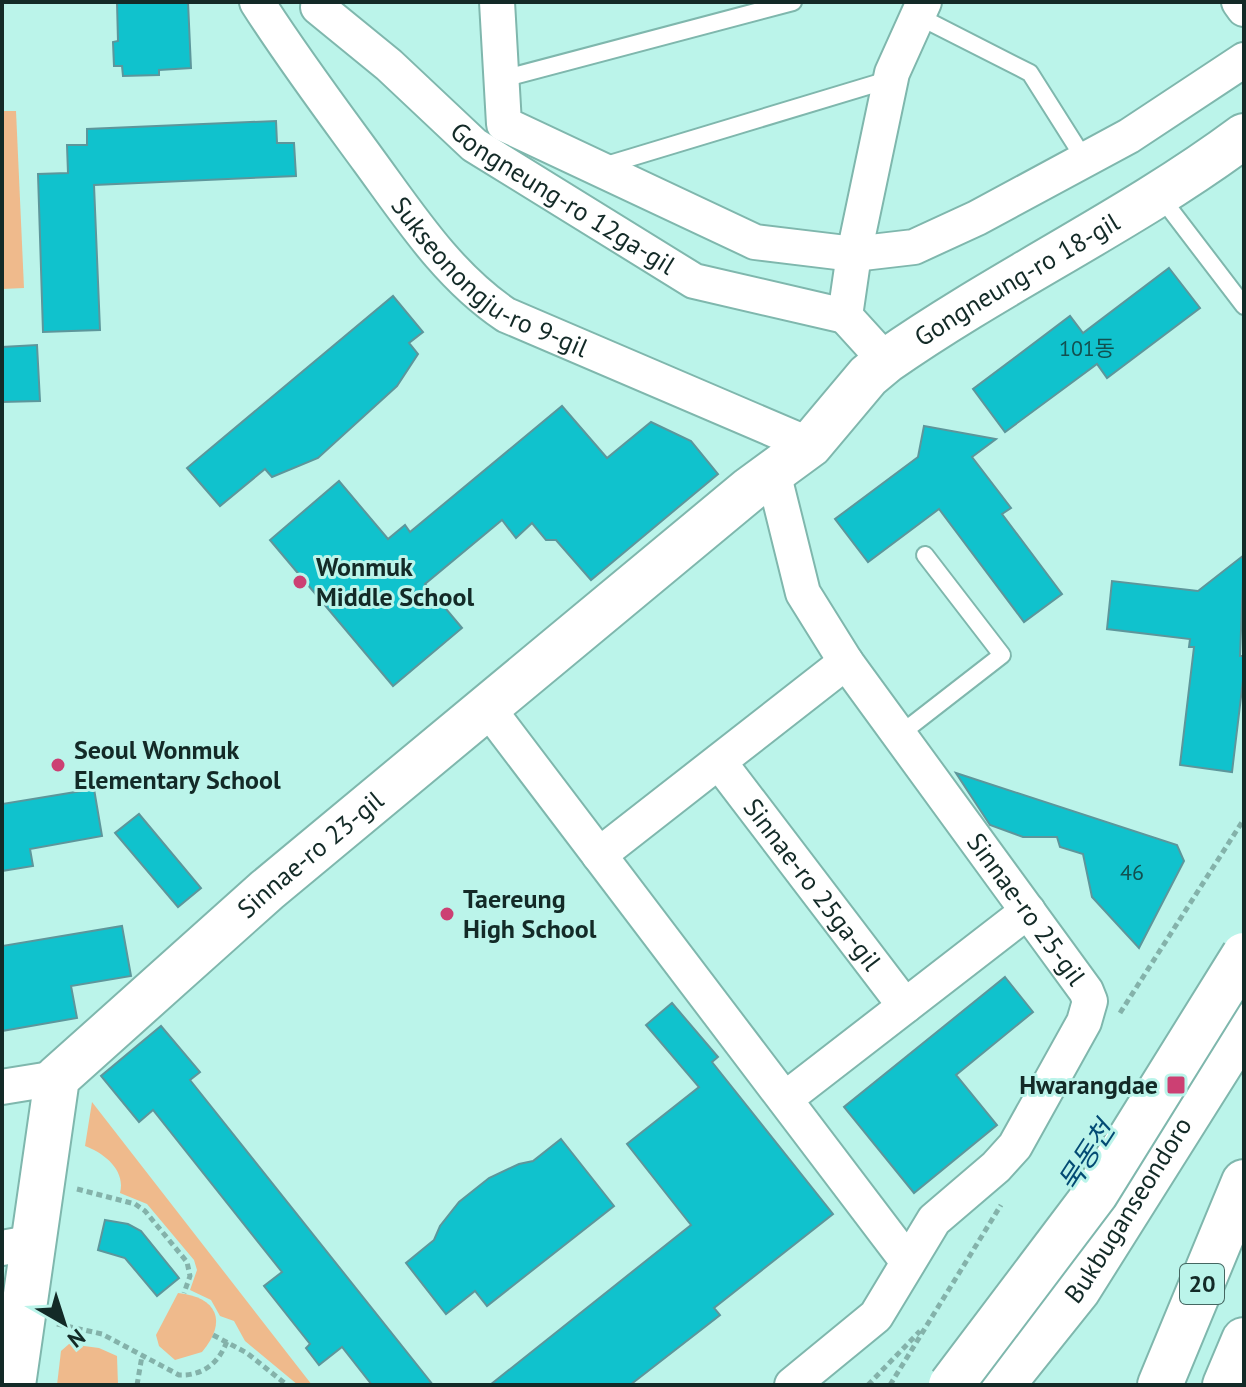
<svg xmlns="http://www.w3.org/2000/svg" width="1246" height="1387" viewBox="0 0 1246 1387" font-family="'PT Sans','Noto Sans KR',sans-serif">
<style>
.green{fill:#efba8c}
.building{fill:#10c2cd;stroke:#5d969b;stroke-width:2}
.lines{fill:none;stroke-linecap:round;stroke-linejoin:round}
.lane-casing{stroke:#7fb7ad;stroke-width:20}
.street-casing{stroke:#7fb7ad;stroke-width:38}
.secondary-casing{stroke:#7fb7ad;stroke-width:48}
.primary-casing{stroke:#7fb7ad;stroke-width:48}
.highway-casing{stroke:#7fb7ad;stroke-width:48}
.path{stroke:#84b2aa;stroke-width:5;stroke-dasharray:6 4;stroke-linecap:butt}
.lane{stroke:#fff;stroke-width:16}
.street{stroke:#fff;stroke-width:34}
.secondary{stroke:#fff;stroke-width:44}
.primary{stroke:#fff;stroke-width:44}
.highway{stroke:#fff;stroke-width:44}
.highway-bridge-casing{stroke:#7fb7ad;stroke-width:48;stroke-linecap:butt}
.highway-bridge{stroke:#fff;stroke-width:44}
.poi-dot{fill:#cc4073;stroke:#bbf4ea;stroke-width:3}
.labels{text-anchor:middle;stroke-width:6;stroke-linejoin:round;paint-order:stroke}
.number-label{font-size:22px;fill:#125050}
.shield{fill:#bbf4ea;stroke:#456762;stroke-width:2}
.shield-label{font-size:24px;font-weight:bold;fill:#132a27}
.street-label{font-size:26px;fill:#132a27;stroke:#bbf4ea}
.poi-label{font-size:26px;font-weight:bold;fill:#132a27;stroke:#bbf4ea;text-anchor:start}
.water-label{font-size:28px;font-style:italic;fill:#034b74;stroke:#bbf4ea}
</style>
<rect width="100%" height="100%" fill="#bbf4ea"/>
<g class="green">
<polygon points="2,111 16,111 24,288 2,289"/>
<path d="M92 1102 312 1385H298L245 1341 234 1321 220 1316 211 1300 190 1290 197 1270 194 1260 147 1204 120 1193C126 1170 104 1153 85 1146Z"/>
<path d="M178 1293C217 1297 228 1321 202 1352L175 1360 159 1346 156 1335Z"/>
<polygon points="69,1344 99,1348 117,1356 118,1385 57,1385 61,1351"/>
</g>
<g class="building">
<polygon points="117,2 188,2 191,68 159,70 159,75 123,76 122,66 114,66 113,42 118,41"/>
<polygon points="276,121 277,143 294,143 296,176 94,185 100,330 43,332 38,174 68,173 67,145 87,145 87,129"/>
<polygon points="1169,268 1200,308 1107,378 1097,364 1005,432 973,389 1070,316 1083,333"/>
<polygon points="393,296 423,332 409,343 418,354 397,386 318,458 272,477 265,469 220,506 187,468"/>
<polygon points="37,345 40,401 2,402 2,347"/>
<polygon points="562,406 607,458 651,422 691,441 718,474 591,580 556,540 546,540 532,523 516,538 502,520 425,584 462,628 393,686 270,540 339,481 388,539 405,525 410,532"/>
<polygon points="924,426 996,439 972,457 1011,508 1002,514 1062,594 1024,622 939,509 868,562 835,519 918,457"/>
<polygon points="1244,555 1240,656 1244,656 1244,672 1232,772 1180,765 1194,647 1189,647 1190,639 1107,629 1112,581 1198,591"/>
<polygon points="956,773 1177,845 1184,861 1139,948 1092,897 1083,854 1060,847 1057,837 1023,837 990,825"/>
<polygon points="94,789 102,836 30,849 33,866 2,871 2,804"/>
<polygon points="139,814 201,888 178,907 115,833"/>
<polygon points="122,926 131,976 71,986 77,1018 2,1031 2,946"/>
<polygon points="1005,977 1033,1012 956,1075 997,1125 914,1193 844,1107"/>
<polygon points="672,1003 718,1057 712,1062 833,1214 714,1308 720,1315 630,1385 490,1385 691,1225 627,1144 699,1087 646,1025"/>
<polygon points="161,1026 200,1072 190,1080 433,1385 372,1385 342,1347 319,1365 306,1348 310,1344 264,1286 282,1272 153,1110 139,1122 101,1076"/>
<polygon points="561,1139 614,1206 487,1306 475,1291 446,1314 406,1263 434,1240 440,1226 459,1202 489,1178 519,1164 533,1161"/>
<polygon points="105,1220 128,1224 141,1231 179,1278 157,1296 125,1258 98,1250"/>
</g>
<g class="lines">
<defs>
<g id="lane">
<polyline points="918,16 1030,73 1085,160"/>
<polyline points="502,79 793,2"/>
<polyline points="603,166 891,79"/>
<polyline points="1160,196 1244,306"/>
<polyline points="899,735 1002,655 925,555"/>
</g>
<g id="street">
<path id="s1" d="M257 2C292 57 331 109 369 161 410 217 448 276 506 315L810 445"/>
<polyline points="497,2 504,124 755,242 854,254 914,247 977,218 1129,136 1244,60"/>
<polyline points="1239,2 1244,9"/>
<path id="s2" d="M318 7 389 65 474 145 694 281 845 316"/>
<polyline points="886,361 845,316 854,254 892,73 924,2"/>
<path id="s3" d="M773 472 803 593 846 662 1086 991 1090 1001 1084 1022 1015 1146 996 1167 934 1220 876 1316 792 1385"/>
<polyline points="486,706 908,1262"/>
<path id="s4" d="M719 762 905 1006"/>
<polyline points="599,855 846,662"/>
<polyline points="2,1087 57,1078"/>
<polyline points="785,1099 1028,911"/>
<polyline points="2,1248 35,1242"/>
</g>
<g id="secondary">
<path id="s5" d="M13 1385 57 1078 267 890 750 489 810 445 868 376 886 361C1002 280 1131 220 1244 136"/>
</g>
<g id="primary">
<polyline points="1160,1385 1244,1182"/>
<polyline points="1225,1385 1244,1340"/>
</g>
<g id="highway">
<path id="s6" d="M1002 1385 1078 1290 1244 1026"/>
</g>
</defs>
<use href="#lane" class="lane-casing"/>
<use href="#street" class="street-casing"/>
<use href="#secondary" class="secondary-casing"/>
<use href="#primary" class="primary-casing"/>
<use href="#highway" class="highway-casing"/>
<g class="path">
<polyline points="1120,1013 1244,819"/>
<polyline points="77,1189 135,1204 145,1211 187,1262 190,1276 184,1293"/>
<path d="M57 1324 102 1334 179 1375C203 1376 219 1363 227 1341"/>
<polyline points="213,1335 247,1353 287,1385"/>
<polyline points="137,1385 142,1356"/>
<polyline points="868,1385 920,1331"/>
<polyline points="890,1385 1001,1205"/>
</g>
<use href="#lane" class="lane"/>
<use href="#street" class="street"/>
<use href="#secondary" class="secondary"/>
<use href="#primary" class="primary"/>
<use href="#highway" class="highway"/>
<defs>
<polyline id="highway-bridge" points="951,1385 1096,1193 1244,955"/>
</defs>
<use href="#highway-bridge" class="highway-bridge-casing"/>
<use href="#highway-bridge" class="highway-bridge"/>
</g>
<g class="poi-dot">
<circle cx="300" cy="582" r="8"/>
<circle cx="58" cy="765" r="8"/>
<circle cx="447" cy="914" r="8"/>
<rect x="1166" y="1075" width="20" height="20" rx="4"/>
</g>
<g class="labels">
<g class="number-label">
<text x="1087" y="356">101동</text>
<text x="1132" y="880">46</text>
</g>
<rect class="shield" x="1180" y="1264" width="44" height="40" rx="6"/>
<g class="shield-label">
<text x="1202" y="1292">20</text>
</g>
<g class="street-label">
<text dy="9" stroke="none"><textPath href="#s2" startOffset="312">Gongneung-ro 12ga-gil</textPath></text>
<text dy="9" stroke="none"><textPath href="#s1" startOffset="366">Sukseonongju-ro 9-gil</textPath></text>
<text dy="9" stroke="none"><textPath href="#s5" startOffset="1562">Gongneung-ro 18-gil</textPath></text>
<text dy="9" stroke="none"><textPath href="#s5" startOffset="648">Sinnae-ro 23-gil</textPath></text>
<text dy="9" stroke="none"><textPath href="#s4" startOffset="154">Sinnae-ro 25ga-gil</textPath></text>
<text dy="9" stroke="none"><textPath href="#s3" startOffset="512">Sinnae-ro 25-gil</textPath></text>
<text dy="9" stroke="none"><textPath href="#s6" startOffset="216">Bukbuganseondoro</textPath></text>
</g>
<g class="poi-label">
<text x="316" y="576">Wonmuk<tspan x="316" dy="30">Middle School</tspan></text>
<text x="74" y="759">Seoul Wonmuk<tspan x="74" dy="30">Elementary School</tspan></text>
<text x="463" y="908">Taereung<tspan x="463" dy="30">High School</tspan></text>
<text x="1158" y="1094" text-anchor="end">Hwarangdae</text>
</g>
<g class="water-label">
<text transform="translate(1086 1156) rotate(-57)" y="10">묵동천</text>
</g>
</g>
<rect width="1246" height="1387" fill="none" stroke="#132a27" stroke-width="8"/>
<g transform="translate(64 1323) rotate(141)" stroke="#bbf4ea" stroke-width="6" paint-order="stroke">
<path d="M0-6L14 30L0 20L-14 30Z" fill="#132a27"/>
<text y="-12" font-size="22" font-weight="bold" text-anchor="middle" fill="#132a27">N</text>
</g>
</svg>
